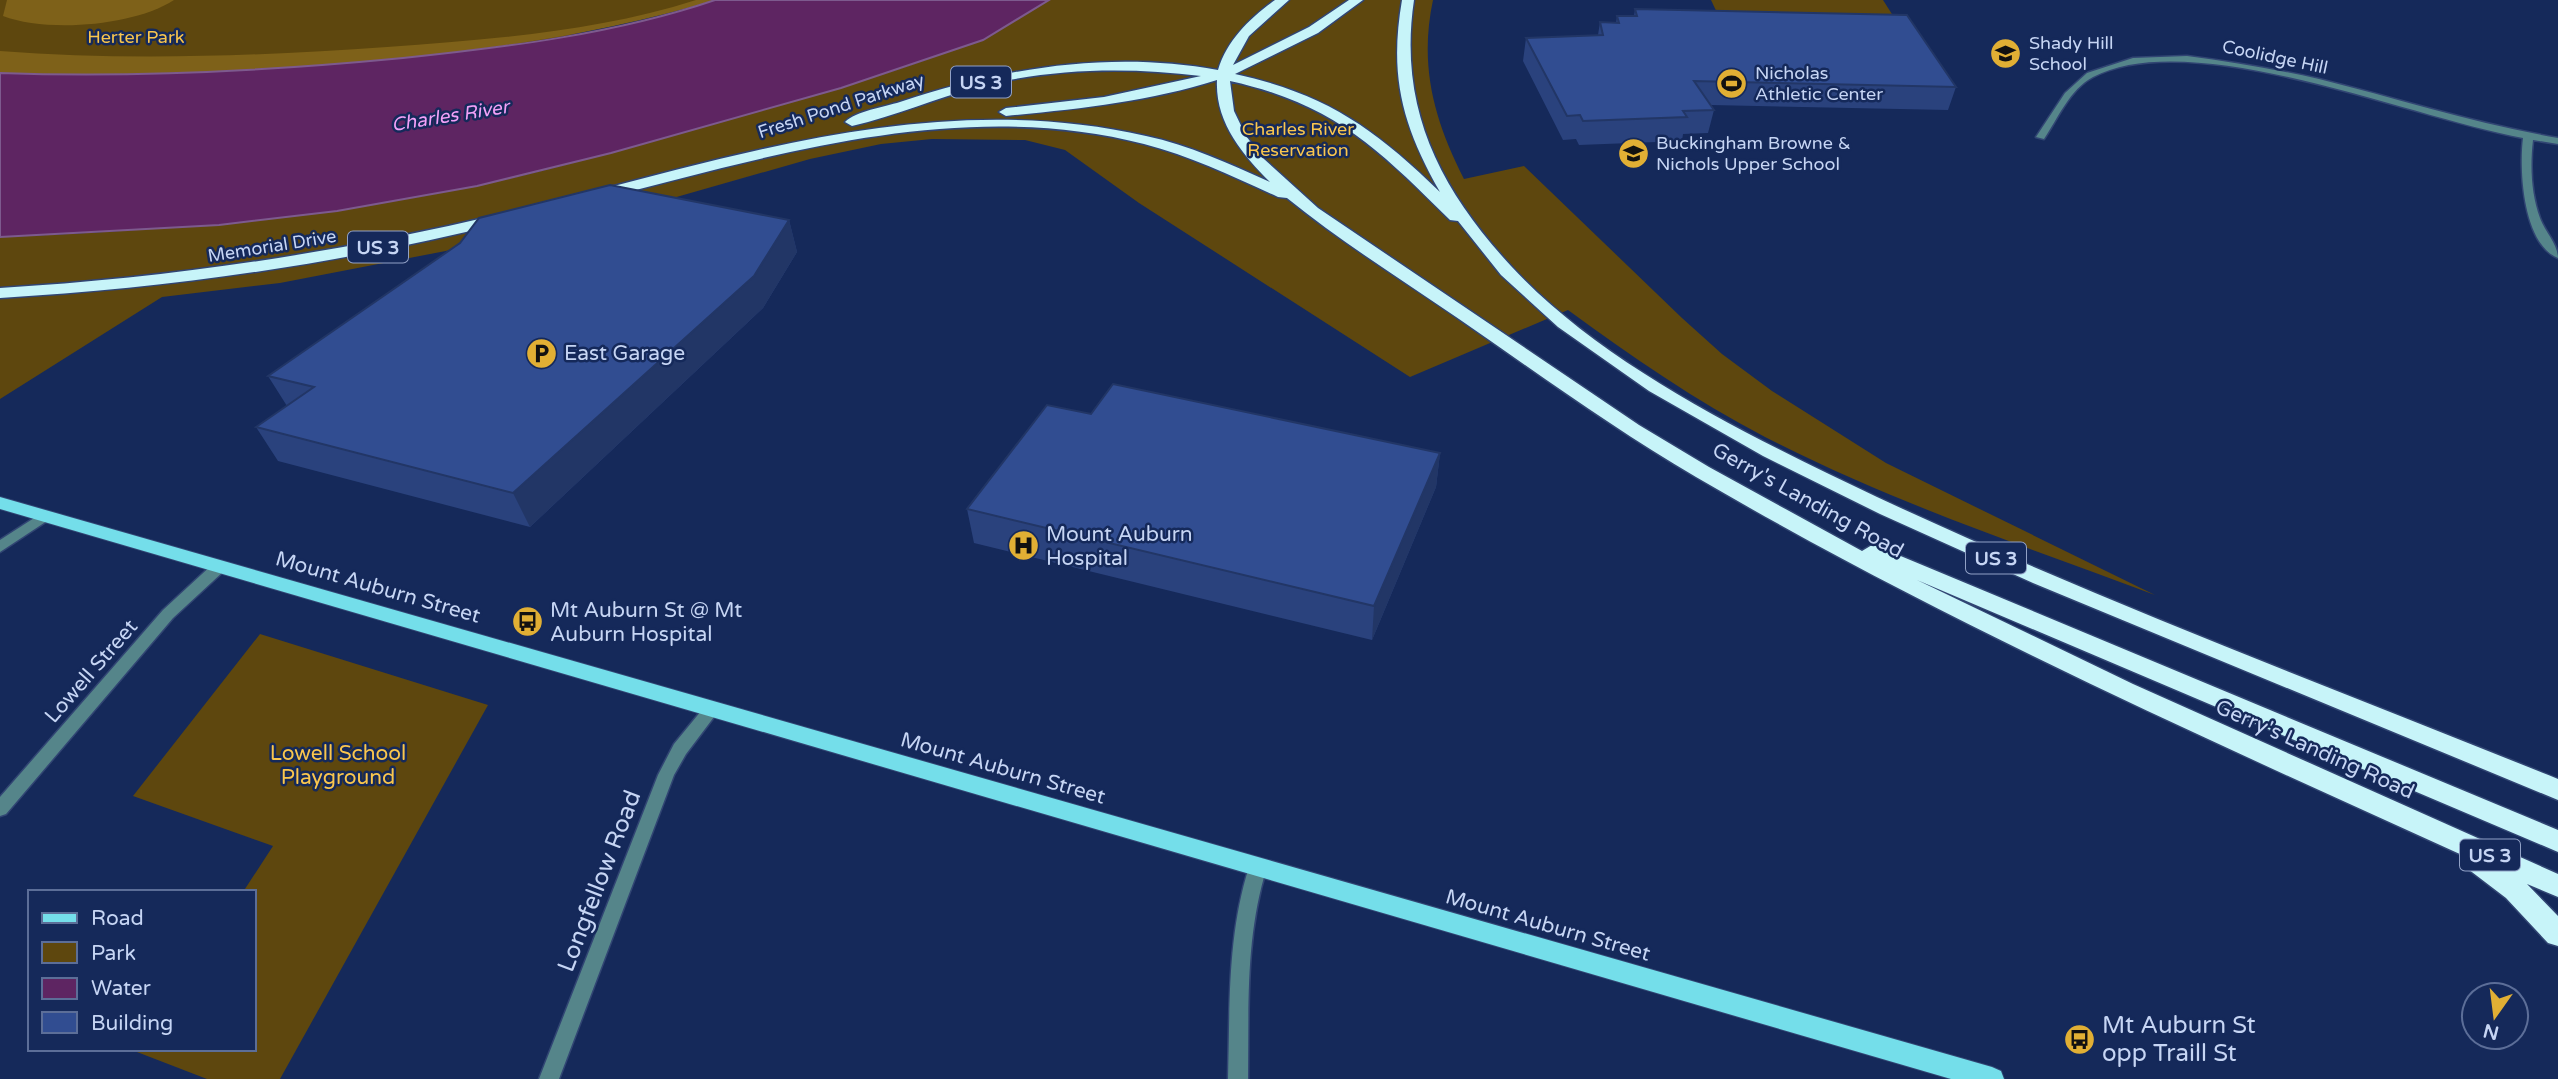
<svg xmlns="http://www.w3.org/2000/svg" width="2558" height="1079" viewBox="0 0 2558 1079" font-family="'Varela Round',sans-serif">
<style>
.green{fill:#5e470e}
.forest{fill:#7e6119}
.water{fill:#5e2562;stroke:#7d5a8e;stroke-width:2}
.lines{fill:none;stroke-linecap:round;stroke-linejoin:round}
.street-casing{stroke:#314573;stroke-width:3}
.primary-casing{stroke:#314573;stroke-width:2}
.highway-casing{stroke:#314573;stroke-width:3}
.street{fill:#55858a;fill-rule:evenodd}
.primary{fill:#74deea;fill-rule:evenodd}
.highway{fill:#c7f4f9;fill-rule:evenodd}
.wall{fill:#2a427d}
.shaded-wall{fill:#223666}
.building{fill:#314d91;stroke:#223666;stroke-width:2}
.labels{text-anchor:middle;stroke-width:5;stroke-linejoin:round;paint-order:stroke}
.far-park-label{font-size:18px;fill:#fac64d;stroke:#15295a}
.far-poi-label{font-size:18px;fill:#c6d5f4;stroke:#15295a;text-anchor:start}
.far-street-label{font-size:18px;fill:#c6d5f4;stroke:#15295a}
.shield{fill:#15295a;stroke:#91a1c6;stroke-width:2}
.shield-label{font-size:19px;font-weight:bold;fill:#c6d5f4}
.far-water-label{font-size:19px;font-style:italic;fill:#f3a1f8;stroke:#15295a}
.poi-label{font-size:21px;fill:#c6d5f4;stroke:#15295a;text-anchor:start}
.street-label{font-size:21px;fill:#c6d5f4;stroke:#15295a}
.park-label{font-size:21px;fill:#fac64d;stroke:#15295a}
.near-street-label{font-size:24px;fill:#c6d5f4;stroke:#15295a}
.near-poi-label{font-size:24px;fill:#c6d5f4;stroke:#15295a;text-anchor:start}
</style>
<rect width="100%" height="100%" fill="#15295a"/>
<g class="green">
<polygon points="0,0 715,0 566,36 512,45 285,70 110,76 0,73"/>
<path d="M1049 0H1433C1419 66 1434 120 1464 179L1524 166 1682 318 1722 354 1772 391 1886 463 2155 595C2024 546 1889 501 1765 437 1696 401 1631 356 1568 310L1410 377 1139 203 1065 150 1025 140 932 139 881 144 810 159 610 216 456 249 280 283 162 297 0 399V237C160 231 319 218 476 186 574 166 669 135 765 108 864 81 962 56 1049 0Z"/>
<polygon points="1711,0 1883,0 1897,22 1719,17"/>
<polygon points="260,634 488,705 280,1079 207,1079 137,1052 139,1049 254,1049 254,892 243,892 273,846 133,796"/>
</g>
<g class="forest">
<path d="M7 0H174C134 26 47 33 3 16Z"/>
<path d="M696 0H715C610 32 501 48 392 59 261 72 132 78 0 73V51C128 61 259 56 387 47 491 39 596 32 696 0Z"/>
</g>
<path class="water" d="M715 0H1049L983 40 841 88 611 153 477 186 337 211 219 225 0 237V73C135 78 268 71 403 58 507 47 615 34 715 0Z"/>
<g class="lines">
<defs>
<g id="street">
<path d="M2187 56C2232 62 2275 69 2319 79 2399 99 2477 124 2558 138V144L2533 140C2530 166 2531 193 2540 218 2545 232 2558 244 2558 258 2523 244 2519 170 2523 138 2414 119 2193 25 2093 77 2070 89 2058 118 2044 139L2036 137 2065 93 2087 73 2133 58Z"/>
<polygon points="45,511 50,513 52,516 50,519 0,552 0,540"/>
<polygon points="220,561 227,566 225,570 173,618 6,814 0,816 0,797 163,610 215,562"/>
<polygon points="712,703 718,705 720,709 686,754 674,775 559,1079 539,1079 658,775 674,744 706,705"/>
<path d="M1258 860 1264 862 1267 867C1245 937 1249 1007 1248 1079H1228C1230 1007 1227 936 1249 867L1252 862Z"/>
</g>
<polygon id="primary" points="0,497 1992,1067 2001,1071 2004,1079 1951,1079 0,509"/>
<g id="highway">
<path d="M1275 0H1289L1249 36 1233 65 1309 27 1349 0H1363L1318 33 1235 74C1326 94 1374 128 1440 192 1402 125 1389 76 1402 0H1414C1398 107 1439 188 1511 266 1603 366 1755 439 1877 497 2100 601 2330 687 2558 779V800L2033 583 1880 514 1763 456 1649 391 1558 327 1501 275 1458 221 1450 220C1378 149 1334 104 1230 81L1234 111 1246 136 1264 159 1318 208 1639 425 1709 467 1862 551 1872 545 1879 547 2558 830V852L1917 580 2133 684 2558 874V897L2527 884 2558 916V946L2548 943 2506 898 2464 866 2462 855C2202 737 1942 621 1696 477 1614 429 1537 373 1459 319 1401 279 1341 242 1287 198L1278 197C1234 177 1191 156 1144 144 960 97 775 155 596 200L588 195 591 192C773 144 957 93 1146 136 1189 145 1230 164 1270 182 1242 154 1215 122 1217 80 1148 102 1077 109 1006 116L999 112 1006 108 1104 97 1201 76C1128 67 1051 68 979 87 936 98 895 116 852 126L845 122C856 111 884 107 900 102 1002 68 1111 50 1218 70 1227 40 1250 18 1275 0Z"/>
<path d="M501 214 509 219 507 222C340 264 171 288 0 298V288C170 278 336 253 501 214Z"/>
</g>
</defs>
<use href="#street" class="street-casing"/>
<use href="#primary" class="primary-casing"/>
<use href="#highway" class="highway-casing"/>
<use href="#street" class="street"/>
<use href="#primary" class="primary"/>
<use href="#highway" class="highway"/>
</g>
<g class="wall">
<polygon points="1635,9 1956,87 1948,110 1711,105 1714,110 1708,133 1683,134 1682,141 1579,145 1576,139 1563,140 1523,61 1526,38 1598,35 1600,22 1616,23 1617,16 1634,16"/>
<polygon points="789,220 797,252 763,308 530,527 278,461 256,427 287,406 268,376"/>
<polygon points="1091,414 1440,453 1436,487 1372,640 974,543 967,509"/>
</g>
<g class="shaded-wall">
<polygon points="789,220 797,252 763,308 530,527 513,493"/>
<polygon points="1440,453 1436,487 1372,640 1374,606"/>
</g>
<g class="building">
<polygon points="1635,9 1907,15 1956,87 1694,81 1714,110 1683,111 1687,117 1583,121 1580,115 1567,116 1526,38 1603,35 1600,22 1619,23 1617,16 1637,16"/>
<polygon points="610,185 789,220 754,276 513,493 256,427 314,387 268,376 460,243 479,218"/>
<polygon points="1113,384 1440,453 1374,606 967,509 1047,405 1091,414"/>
</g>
<defs>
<symbol id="school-disc" viewBox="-11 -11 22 22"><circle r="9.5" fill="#e1af34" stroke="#15295a"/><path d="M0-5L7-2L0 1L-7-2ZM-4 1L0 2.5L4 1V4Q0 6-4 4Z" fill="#111"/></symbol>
<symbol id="stadium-disc" viewBox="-11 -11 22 22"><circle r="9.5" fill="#e1af34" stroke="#15295a"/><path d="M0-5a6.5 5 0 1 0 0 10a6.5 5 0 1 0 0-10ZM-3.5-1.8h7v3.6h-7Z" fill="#111"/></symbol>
<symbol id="parking-disc" viewBox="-11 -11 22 22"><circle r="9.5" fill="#e1af34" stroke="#15295a"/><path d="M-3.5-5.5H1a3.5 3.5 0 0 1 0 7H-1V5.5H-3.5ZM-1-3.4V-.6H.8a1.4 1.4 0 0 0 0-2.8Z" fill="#111"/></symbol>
<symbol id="hospital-disc" viewBox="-11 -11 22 22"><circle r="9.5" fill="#e1af34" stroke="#15295a"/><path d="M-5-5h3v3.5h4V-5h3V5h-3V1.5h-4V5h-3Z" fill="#111"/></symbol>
<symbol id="bus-disc" viewBox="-11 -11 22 22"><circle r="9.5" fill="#e1af34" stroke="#15295a"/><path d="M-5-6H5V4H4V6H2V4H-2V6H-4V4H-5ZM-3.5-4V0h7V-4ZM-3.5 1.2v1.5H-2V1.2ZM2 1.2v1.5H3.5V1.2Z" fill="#111"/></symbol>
</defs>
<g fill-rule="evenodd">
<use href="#school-disc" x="1988" y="36" width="35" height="35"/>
<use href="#stadium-disc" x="1714" y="66" width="35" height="35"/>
<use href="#school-disc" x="1616" y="136" width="35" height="35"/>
<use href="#parking-disc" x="524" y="336" width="35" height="35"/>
<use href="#hospital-disc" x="1006" y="528" width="35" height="35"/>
<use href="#bus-disc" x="510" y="604" width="35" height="35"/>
<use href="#bus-disc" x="2062" y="1022" width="35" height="35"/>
</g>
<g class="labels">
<g class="far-park-label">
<text x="136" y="43">Herter Park</text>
<text x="1298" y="135">Charles River<tspan x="1298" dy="21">Reservation</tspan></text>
</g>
<g class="far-poi-label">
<text x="2029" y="49">Shady Hill<tspan x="2029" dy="21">School</tspan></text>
<text x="1755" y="79">Nicholas<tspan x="1755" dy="21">Athletic Center</tspan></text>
<text x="1656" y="149">Buckingham Browne &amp;<tspan x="1656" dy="21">Nichols Upper School</tspan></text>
</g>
<g class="far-street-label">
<text transform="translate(2275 57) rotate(12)" y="6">Coolidge Hill</text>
<text transform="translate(841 106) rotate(-18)" y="6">Fresh Pond Parkway</text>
<text transform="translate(272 246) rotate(-9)" y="6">Memorial Drive</text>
</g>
<g class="shield">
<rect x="951" y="66.5" width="60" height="31" rx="5"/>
<rect x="348" y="231.5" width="60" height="31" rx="5"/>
<rect x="1966" y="542.5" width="60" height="31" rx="5"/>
<rect x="2460" y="839.5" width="60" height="31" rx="5"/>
</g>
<g class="shield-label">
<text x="981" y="89">US 3</text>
<text x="378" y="254">US 3</text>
<text x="1996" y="565">US 3</text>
<text x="2490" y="862">US 3</text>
</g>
<g class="far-water-label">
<text transform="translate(450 115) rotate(-9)" y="7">Charles River</text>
</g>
<g class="poi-label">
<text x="564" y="360">East Garage</text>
<text x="1046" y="541">Mount Auburn<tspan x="1046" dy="24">Hospital</tspan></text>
<text x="550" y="617">Mt Auburn St @ Mt<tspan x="550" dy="24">Auburn Hospital</tspan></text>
</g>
<g class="street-label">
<text transform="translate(1808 500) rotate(29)" y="7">Gerry's Landing Road</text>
<text transform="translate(378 587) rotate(16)" y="7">Mount Auburn Street</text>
<text transform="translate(91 671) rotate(-49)" y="7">Lowell Street</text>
<text transform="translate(2315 749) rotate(24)" y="7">Gerry's Landing Road</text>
<text transform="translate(1003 768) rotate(16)" y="7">Mount Auburn Street</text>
<text transform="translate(1548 925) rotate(16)" y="7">Mount Auburn Street</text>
</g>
<g class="park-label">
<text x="338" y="760">Lowell School<tspan x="338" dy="24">Playground</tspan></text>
</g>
<g class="near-street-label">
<text transform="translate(599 881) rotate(-69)" y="8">Longfellow Road</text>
</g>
<g class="near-poi-label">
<text x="2102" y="1033">Mt Auburn St<tspan x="2102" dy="28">opp Traill St</tspan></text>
</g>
</g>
<rect x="28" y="890" width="228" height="161" fill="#15295a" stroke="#5c6e98" stroke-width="2"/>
<rect x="42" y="913" width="35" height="10" fill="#74deea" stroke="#5c6e98" stroke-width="2"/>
<text x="91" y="925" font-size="21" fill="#c6d5f4">Road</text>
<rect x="42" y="942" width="35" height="21" fill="#5e470e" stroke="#5c6e98" stroke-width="2"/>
<text x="91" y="960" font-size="21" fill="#c6d5f4">Park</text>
<rect x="42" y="978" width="35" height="21" fill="#5e2562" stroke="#5c6e98" stroke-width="2"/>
<text x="91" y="995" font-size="21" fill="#c6d5f4">Water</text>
<rect x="42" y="1012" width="35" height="21" fill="#314d91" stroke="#5c6e98" stroke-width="2"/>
<text x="91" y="1030" font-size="21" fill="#c6d5f4">Building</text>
<g transform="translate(2495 1016) rotate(194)"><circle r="33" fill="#15295a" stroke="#5c6e98" stroke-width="2"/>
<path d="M0-5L12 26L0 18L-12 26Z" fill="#e1af34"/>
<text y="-10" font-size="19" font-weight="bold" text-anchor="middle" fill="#c6d5f4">N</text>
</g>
</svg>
